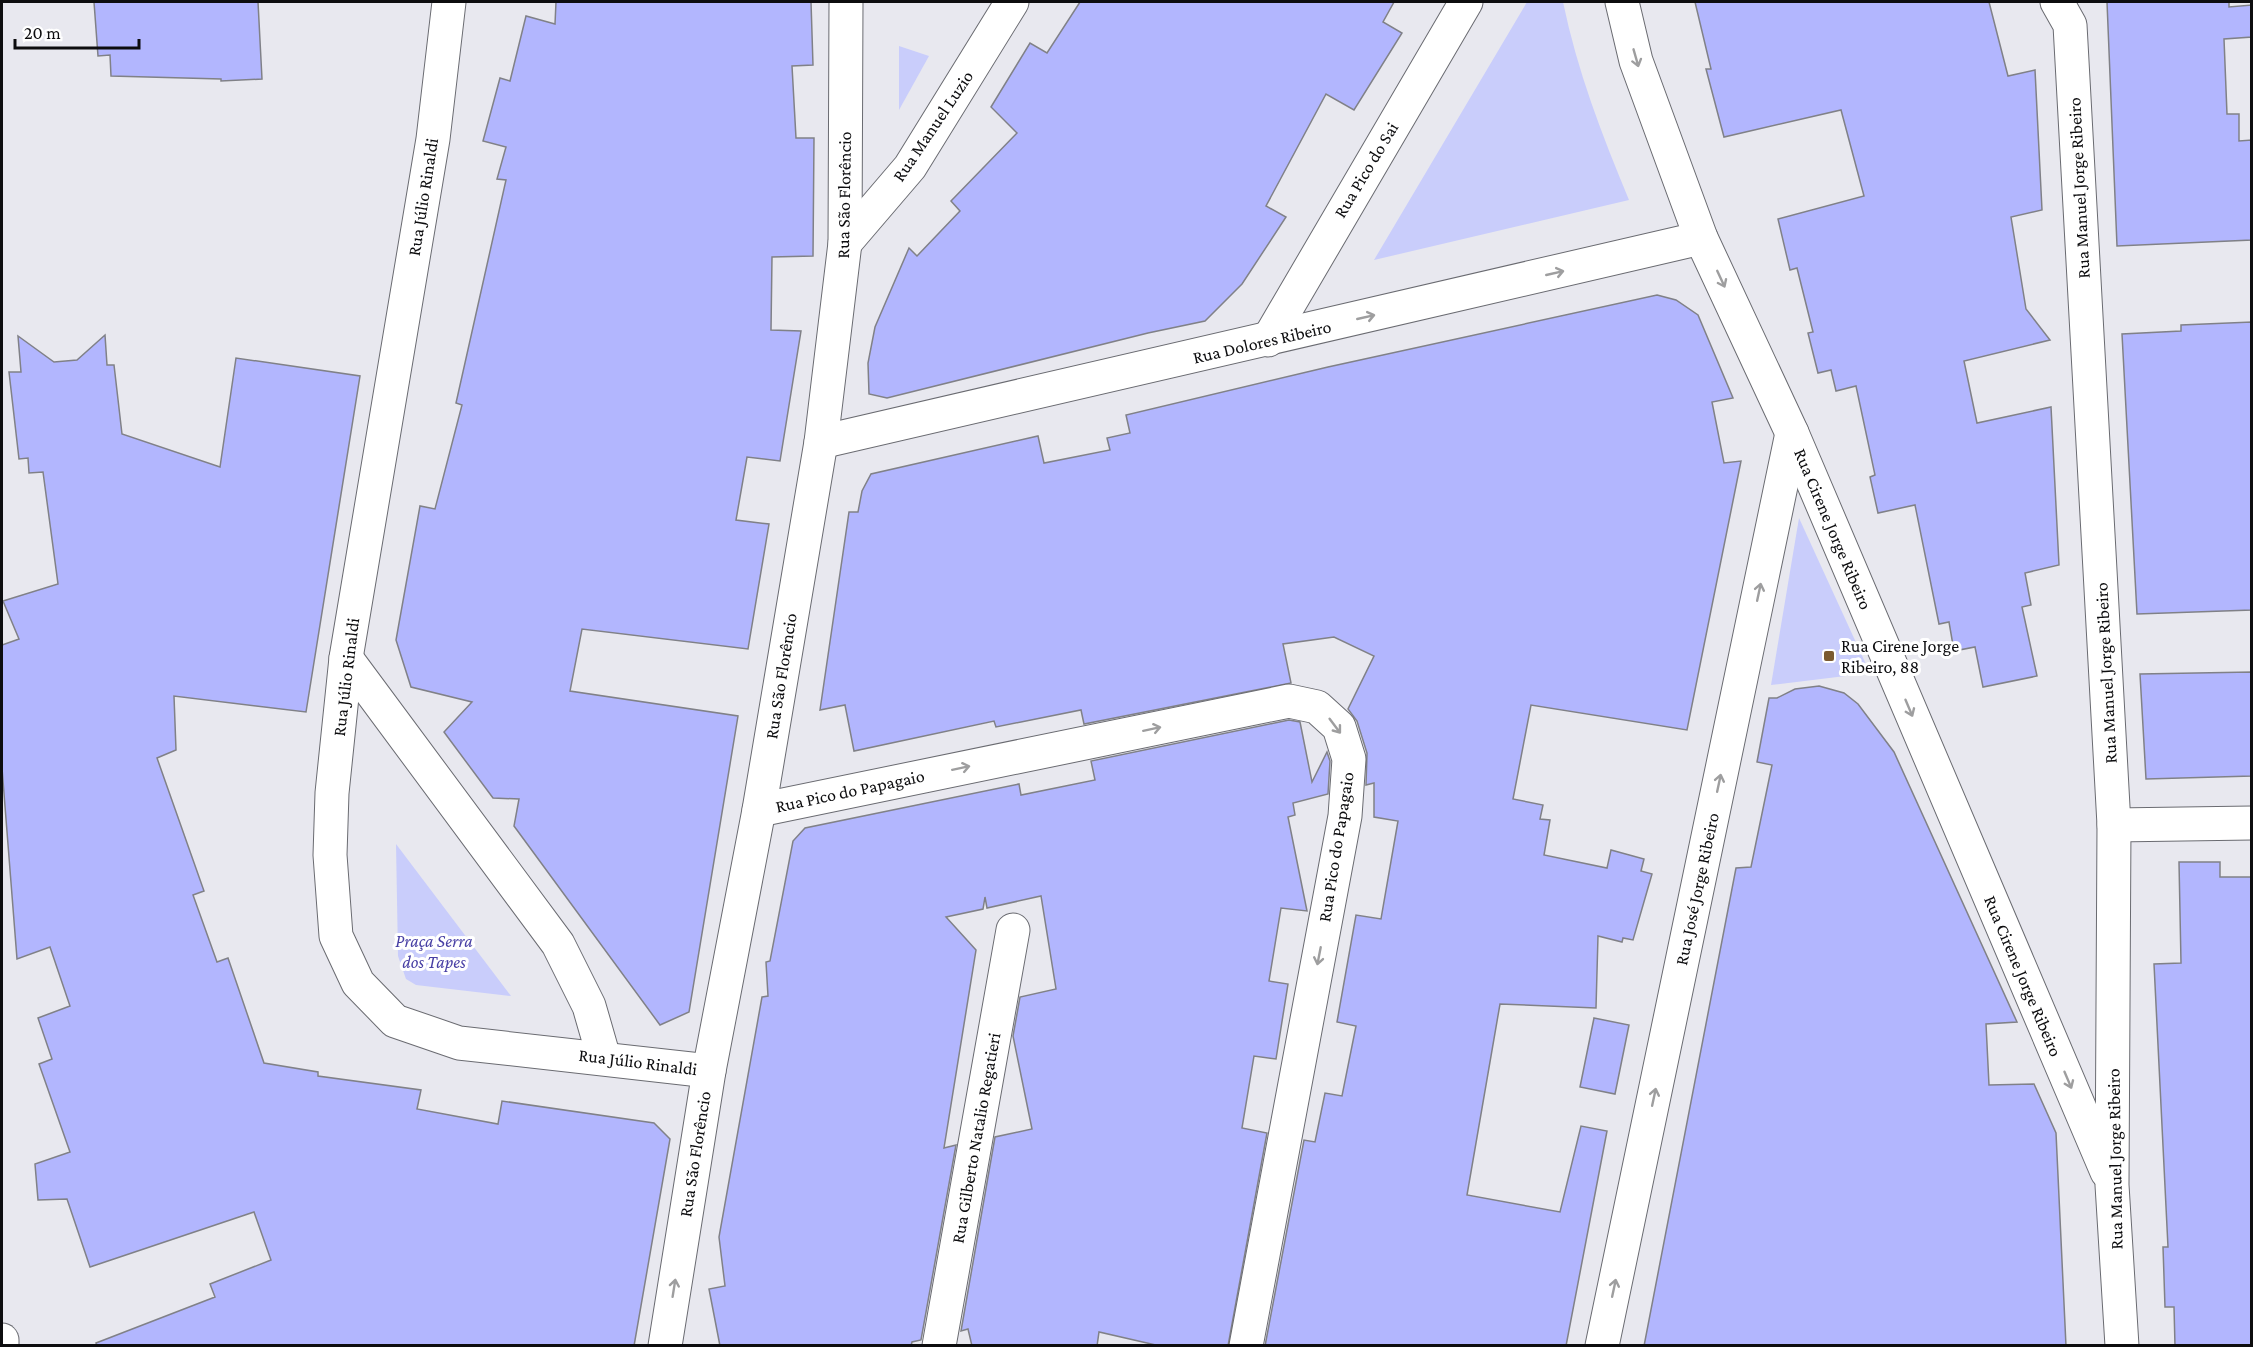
<svg xmlns="http://www.w3.org/2000/svg" width="2253" height="1347" viewBox="0 0 2253 1347" font-family="'Crimson Pro',serif">
<style>
.green{fill:#c9cdfb}
.building{fill:#b2b6fe;stroke:#808187;stroke-width:1.5}
.lines{fill:none;stroke-linecap:round;stroke-linejoin:round}
.minor-casing{stroke:#6a6b71;stroke-width:35}
.tertiary-casing{stroke:#6a6b71;stroke-width:35}
.minor{stroke:#fff;stroke-width:33}
.tertiary{stroke:#fff;stroke-width:33}
.oneway{stroke:#9e9e9f}
.poi-dot{fill:#7b5a30;stroke:#fff;stroke-width:2}
.labels{text-anchor:middle;stroke-width:6;stroke-linejoin:round;paint-order:stroke}
.street-label{font-size:18px;fill:#0d0d0f;stroke:#fff}
.poi-label{font-size:18px;fill:#0d0d0f;stroke:#fff;text-anchor:start}
.park-label{font-size:18px;font-style:italic;fill:#473fa4;stroke:#fff}
</style>
<rect width="100%" height="100%" fill="#e8e8ef"/>
<g class="green">
<path d="M1527 2H1563C1577 70 1602 135 1629 200L1374 260Z"/>
<polygon points="899,46 929,56 899,110"/>
<polygon points="1799,518 1870,673 1771,685"/>
<polygon points="396,844 511,996 416,985 406,979 398,956"/>
</g>
<g class="building">
<polygon points="94,2 258,2 262,79 221,81 221,79 111,76 110,55 98,56"/>
<polygon points="556,2 811,2 813,65 792,66 796,138 814,138 813,256 772,257 771,330 801,331 780,461 747,457 736,520 769,524 748,649 582,629 570,691 738,716 689,1012 660,1025 514,826 519,799 493,798 444,732 472,702 411,687 396,640 420,506 435,509 462,405 456,403 506,180 497,179 506,147 483,141 500,78 510,81 526,16 555,24"/>
<polygon points="1080,2 1394,2 1383,22 1402,33 1354,110 1326,94 1266,206 1286,217 1242,284 1205,321 1148,333 887,398 869,394 868,363 875,327 909,248 917,256 960,211 951,201 1017,133 991,107 1030,43 1047,53"/>
<polygon points="1695,2 1989,2 2008,76 2035,70 2042,210 2011,217 2026,309 2050,340 1964,361 1977,423 2051,407 2059,565 2025,573 2031,605 2022,607 2037,676 1983,687 1975,647 1954,651 1949,622 1939,624 1915,505 1878,513 1870,477 1875,475 1856,386 1836,391 1831,370 1818,373 1808,333 1813,332 1797,268 1790,270 1778,219 1864,196 1841,110 1724,137 1706,69 1711,69"/>
<polygon points="2107,2 2229,2 2229,7 2252,5 2252,37 2224,39 2227,114 2239,114 2239,141 2252,140 2252,240 2117,246"/>
<polygon points="1657,295 1676,300 1698,315 1733,398 1712,402 1724,463 1741,461 1687,730 1531,705 1513,799 1543,805 1540,819 1550,820 1544,855 1607,868 1611,850 1644,859 1641,871 1652,874 1633,940 1623,938 1622,942 1598,936 1596,1008 1500,1004 1467,1195 1560,1212 1581,1126 1607,1131 1566,1346 1265,1346 1304,1140 1315,1142 1325,1093 1342,1096 1356,1026 1337,1022 1356,915 1381,919 1398,821 1374,817 1374,783 1366,785 1367,753 1357,721 1348,709 1374,656 1334,637 1283,644 1291,683 1084,724 1081,710 996,727 994,721 854,751 845,705 820,710 849,512 858,512 862,491 871,474 1038,436 1044,463 1110,450 1107,438 1130,433 1126,415 1328,367"/>
<polygon points="2252,322 2252,610 2137,614 2122,334 2181,331 2181,325"/>
<polygon points="105,335 107,365 114,365 122,434 220,467 236,358 360,376 306,712 174,696 176,750 157,758 204,891 193,895 217,962 228,958 264,1063 318,1072 318,1076 421,1090 417,1109 498,1124 502,1101 654,1123 670,1139 634,1346 97,1346 96,1343 215,1297 210,1284 271,1260 254,1212 90,1267 67,1199 38,1200 35,1164 70,1152 39,1064 52,1059 38,1018 70,1006 50,947 17,959 2,768 2,645 19,639 3,601 58,584 43,472 29,473 28,458 19,459 9,372 21,372 18,336 54,362 77,360"/>
<polygon points="2252,672 2252,776 2146,779 2140,674"/>
<polygon points="1819,686 1844,693 1858,704 1894,752 2017,1022 1986,1024 1989,1085 2034,1084 2056,1133 2066,1346 1644,1346 1736,868 1751,867 1772,765 1757,762 1769,698 1777,698 1795,689"/>
<polygon points="1289,720 1300,722 1312,782 1327,752 1330,761 1328,794 1293,803 1295,815 1288,817 1307,911 1281,908 1269,981 1288,984 1276,1059 1254,1056 1242,1128 1267,1133 1228,1346 1160,1346 1099,1332 1097,1346 972,1346 968,1329 961,1331 995,1137 1032,1129 1013,1036 1020,997 1056,989 1041,896 987,908 985,897 983,909 946,917 976,950 944,1148 956,1145 921,1340 912,1342 911,1346 720,1346 709,1289 725,1286 719,1237 762,997 768,996 766,962 770,961 793,841 805,828 1019,784 1021,795 1095,780 1091,761"/>
<polygon points="2179,862 2220,862 2220,877 2252,877 2252,1346 2175,1346 2174,1307 2165,1307 2163,1247 2168,1247 2154,964 2181,963"/>
<polygon points="1594,1018 1629,1025 1615,1094 1580,1087"/>
</g>
<g class="lines">
<defs>
<g id="minor">
<polyline points="449,2 433,139 346,658 332,793 330,855 336,936 358,983 395,1021 459,1043 709,1071"/>
<polyline points="845,243 910,167 1012,2"/>
<polyline points="1268,340 1466,2"/>
<polyline points="821,442 1701,238"/>
<polyline points="346,658 558,944 589,1006 604,1058"/>
<polyline points="759,810 1289,701 1317,707 1339,727 1349,759 1345,816 1246,1346"/>
<polyline points="2114,825 2252,823"/>
<polyline points="665,1346 709,1071 759,810 821,442 845,243 846,2"/>
<polyline points="939,1346 1013,930"/>
<polyline points="1602,1346 1792,433"/>
</g>
<g id="tertiary">
<polyline points="1622,2 1636,61 1701,238 1792,433 2107,1172"/>
<polyline points="2057,2 2070,25 2114,825 2112,1185 2122,1346"/>
<polyline points="2,1340 2,1346"/>
</g>
</defs>
<use href="#minor" class="minor-casing"/>
<use href="#tertiary" class="tertiary-casing"/>
<use href="#minor" class="minor"/>
<use href="#tertiary" class="tertiary"/>
</g>
<defs><path id="oneway-shaft" d="M-6 0H5M1.5-3L5.5 0L1.5 3" fill="none" stroke-width="1.6" stroke-linecap="round" stroke-linejoin="round" transform="scale(1.5)"/></defs>
<g class="oneway">
<use href="#oneway-shaft" transform="translate(1636 58) rotate(74)"/>
<use href="#oneway-shaft" transform="translate(1555 273) rotate(-13)"/>
<use href="#oneway-shaft" transform="translate(1721 279) rotate(65)"/>
<use href="#oneway-shaft" transform="translate(1366 317) rotate(-13)"/>
<use href="#oneway-shaft" transform="translate(1759 592) rotate(-78)"/>
<use href="#oneway-shaft" transform="translate(1909 708) rotate(67)"/>
<use href="#oneway-shaft" transform="translate(1335 726) rotate(53)"/>
<use href="#oneway-shaft" transform="translate(1152 729) rotate(-12)"/>
<use href="#oneway-shaft" transform="translate(961 768) rotate(-12)"/>
<use href="#oneway-shaft" transform="translate(1719 783) rotate(-78)"/>
<use href="#oneway-shaft" transform="translate(1319 956) rotate(101)"/>
<use href="#oneway-shaft" transform="translate(2068 1080) rotate(67)"/>
<use href="#oneway-shaft" transform="translate(1654 1097) rotate(-78)"/>
<use href="#oneway-shaft" transform="translate(674 1288) rotate(-81)"/>
<use href="#oneway-shaft" transform="translate(1614 1288) rotate(-78)"/>
</g>
<rect class="poi-dot" x="1823" y="650" width="12" height="12" rx="3"/>
<g class="labels">
<g class="street-label">
<text transform="translate(933 126) rotate(-56)" y="6">Rua Manuel Luzio</text>
<text transform="translate(1366 170) rotate(-59)" y="6">Rua Pico do Sai</text>
<text transform="translate(2079 188) rotate(-93)" y="6">Rua Manuel Jorge Ribeiro</text>
<text transform="translate(844 195) rotate(-89)" y="6">Rua São Florêncio</text>
<text transform="translate(423 197) rotate(-81)" y="6">Rua Júlio Rinaldi</text>
<text transform="translate(1262 342) rotate(-13)" y="6">Rua Dolores Ribeiro</text>
<text transform="translate(1833 529) rotate(67)" y="6">Rua Cirene Jorge Ribeiro</text>
<text transform="translate(2106 673) rotate(-93)" y="6">Rua Manuel Jorge Ribeiro</text>
<text transform="translate(781 676) rotate(-81)" y="6">Rua São Florêncio</text>
<text transform="translate(346 677) rotate(-83)" y="6">Rua Júlio Rinaldi</text>
<text transform="translate(850 791) rotate(-12)" y="6">Rua Pico do Papagaio</text>
<text transform="translate(1336 847) rotate(-81)" y="6">Rua Pico do Papagaio</text>
<text transform="translate(1697 889) rotate(-78)" y="6">Rua José Jorge Ribeiro</text>
<text transform="translate(2023 976) rotate(67)" y="6">Rua Cirene Jorge Ribeiro</text>
<text transform="translate(638 1062) rotate(7)" y="6">Rua Júlio Rinaldi</text>
<text transform="translate(976 1138) rotate(-80)" y="6">Rua Gilberto Natalio Regatieri</text>
<text transform="translate(695 1154) rotate(-81)" y="6">Rua São Florêncio</text>
<text transform="translate(2115 1159) rotate(-91)" y="6">Rua Manuel Jorge Ribeiro</text>
</g>
<g class="poi-label">
<text x="1841" y="652">Rua Cirene Jorge<tspan x="1841" dy="21">Ribeiro, 88</tspan></text>
</g>
<g class="park-label">
<text x="434" y="947">Praça Serra<tspan x="434" dy="21">dos Tapes</tspan></text>
</g>
</g>
<rect width="2253" height="1347" fill="none" stroke="#0d0d0f" stroke-width="6"/>
<path d="M15 39v9h124v-9" fill="none" stroke="#0d0d0f" stroke-width="3"/>
<text x="24" y="39" font-size="18" fill="#0d0d0f" stroke="#ffffff" stroke-width="4.5" paint-order="stroke">20 m</text>
</svg>
